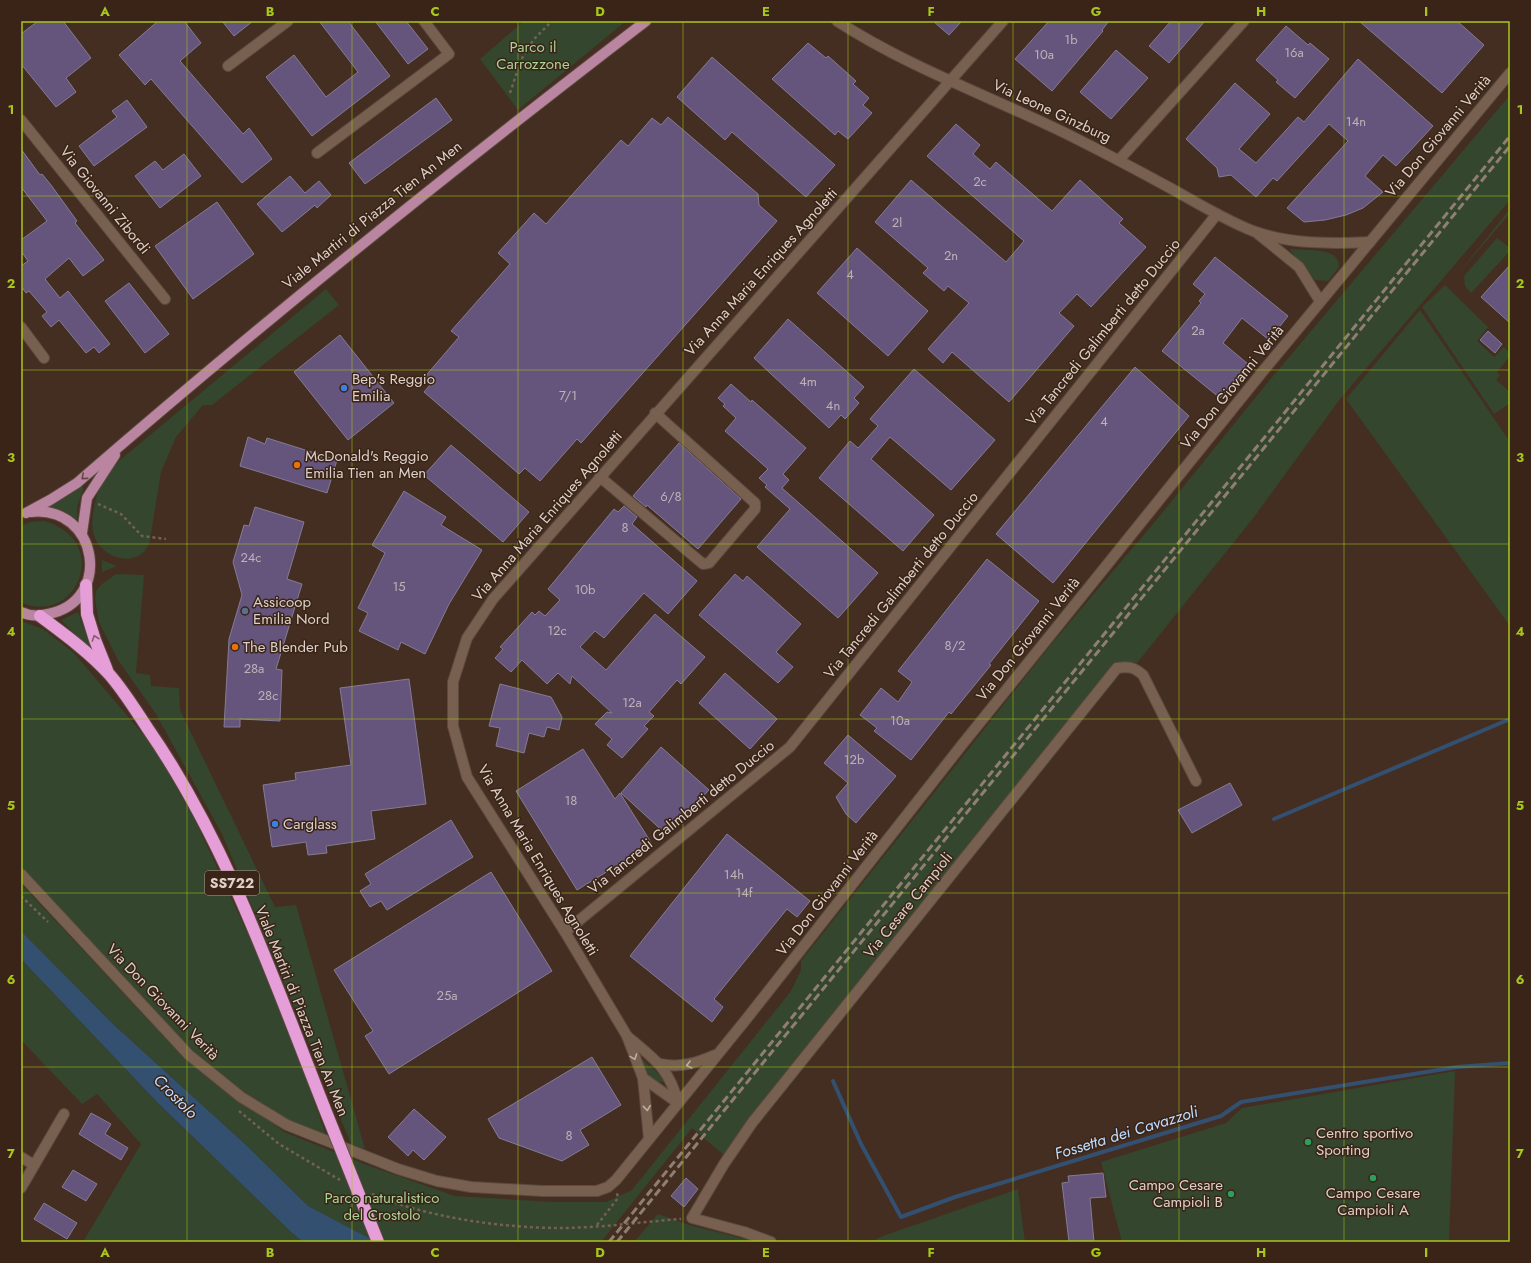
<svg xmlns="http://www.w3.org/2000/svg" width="1531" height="1263" viewBox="0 0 1531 1263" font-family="Jost,sans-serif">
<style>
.green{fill:#34462d}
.water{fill:#335071}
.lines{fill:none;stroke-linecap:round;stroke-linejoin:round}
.stream{stroke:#335071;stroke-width:4}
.building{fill:#65557d;stroke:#847b94}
.minor-casing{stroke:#5c4a3e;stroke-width:12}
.major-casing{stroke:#5c4a3e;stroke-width:12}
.highway-casing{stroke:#5c4a3e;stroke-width:14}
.path{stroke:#746055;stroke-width:2.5;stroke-dasharray:3 3;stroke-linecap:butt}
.minor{stroke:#786051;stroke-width:10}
.major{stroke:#b985a1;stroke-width:10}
.highway{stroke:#e59ed7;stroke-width:12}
.rail{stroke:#907e73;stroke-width:3;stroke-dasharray:8 4;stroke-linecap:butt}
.highway-bridge-casing{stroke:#5c4a3e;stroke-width:14;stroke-linecap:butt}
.highway-bridge{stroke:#e59ed7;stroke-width:12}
.oneway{stroke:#664647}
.oneway2{stroke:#865b6d}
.oneway3{stroke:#bfaea4}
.grid{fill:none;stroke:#a8c71c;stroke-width:1;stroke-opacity:0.55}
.shop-dot{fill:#3f7fe0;stroke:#392417;stroke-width:1.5}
.food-dot{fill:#e8710a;stroke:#392417;stroke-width:1.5}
.service-dot{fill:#5c6f8a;stroke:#392417;stroke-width:1.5}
.leisure-dot{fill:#2e9e5b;stroke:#392417;stroke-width:1.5}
.labels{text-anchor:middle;stroke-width:3;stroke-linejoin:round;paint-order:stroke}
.number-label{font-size:13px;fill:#c0b1b5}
.shield{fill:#392417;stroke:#ac9c93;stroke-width:1}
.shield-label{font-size:14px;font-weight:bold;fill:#ded0c8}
.park-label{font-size:15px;fill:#a9d496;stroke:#392417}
.street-label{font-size:15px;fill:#ded0c8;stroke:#392417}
.poi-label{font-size:15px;fill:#ded0c8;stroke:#392417;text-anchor:start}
.water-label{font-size:16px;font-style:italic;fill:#bedcff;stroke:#392417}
.neatline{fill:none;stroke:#a8c71c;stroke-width:1.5}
.grid-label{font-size:13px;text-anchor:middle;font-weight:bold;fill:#a8c71c}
</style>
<rect width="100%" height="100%" fill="#442e21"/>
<g class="green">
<polygon points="524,21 626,21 518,110 480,59"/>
<polygon points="1510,95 1510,200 1340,399 1254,517 1137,663 1129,662 1115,665 725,1156 692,1128 601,1242 376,1242 326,1217 308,1206 245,1144 114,1025 21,931 21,884 181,1055 284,1132 367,1165 455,1196 553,1202 606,1202 632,1190 791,991 801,970 801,961 1053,642 1158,518 1268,382"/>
<polygon points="1510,209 1510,213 1454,279"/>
<polygon points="1497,238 1510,248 1510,251 1471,293 1465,286 1464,276"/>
<path d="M1291 249C1304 251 1340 246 1339 267L1328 281 1315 280 1290 250Z"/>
<polygon points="1445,285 1488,327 1477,341 1494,357 1504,347 1510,353 1510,356 1497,372 1500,375 1496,380 1510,392 1510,403 1494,414 1422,307"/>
<path d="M326 289 339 305 212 405H203L176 437 161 472 150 540C143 569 104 561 95 538 91 528 92 518 94 508 96 499 98 489 103 482 108 474 114 467 120 460Z"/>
<polygon points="1420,310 1510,442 1510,626 1346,399"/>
<polygon points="83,486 83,490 77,507 77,520 62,510 46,507"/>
<path d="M44 521C114 541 75 628 21 602V526L30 522Z"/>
<polygon points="102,560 117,566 102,572"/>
<polygon points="116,574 144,575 136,673 150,675 151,686 179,688 180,710 275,907 296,905 365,1149 352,1146 222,834 156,714 118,660 99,622 95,599 96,591 102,584"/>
<polygon points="78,612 92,651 61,620"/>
<polygon points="21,621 43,629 73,652 153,746 193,816 255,949 302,1067 326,1135 287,1119 237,1087 188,1046 21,868"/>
<polygon points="21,959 156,1101 291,1232 303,1242 83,1242 141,1144 97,1094 82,1104 21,1040"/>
<path d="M642 1059 662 1077 664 1082C652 1083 644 1070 642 1059Z"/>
<polygon points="1455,1071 1449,1242 1122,1242 1101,1162 1226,1123 1242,1108"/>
<polygon points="1018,1189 1025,1242 871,1242 883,1236"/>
<polygon points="658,1214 689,1225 757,1242 634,1242"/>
</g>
<polygon class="water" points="21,931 114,1025 245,1144 308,1206 376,1242 303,1242 291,1232 156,1101 21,959"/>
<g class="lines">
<g class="stream">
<polyline points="1274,819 1510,719"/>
<polyline points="833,1081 861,1144 901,1217 955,1197 1221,1116 1241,1102 1457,1067 1510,1063"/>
</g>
</g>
<g class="building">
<polygon points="38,21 63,21 91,58 66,78 76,92 56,107 21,64 21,34"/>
<polygon points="158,21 184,21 201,43 180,61 243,134 249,128 272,159 242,183 151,79 145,85 119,55"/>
<polygon points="222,21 253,21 234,36"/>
<polygon points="319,21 348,21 390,76 312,136 266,77 294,55 326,97 358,72"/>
<polygon points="375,21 406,21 428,49 408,64"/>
<polygon points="933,21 962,21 949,35"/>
<polygon points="1049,21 1109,21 1102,30 1103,31 1052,91 1015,59"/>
<polygon points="1171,21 1205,21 1169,63 1149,46"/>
<polygon points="1359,21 1457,21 1484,45 1442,93"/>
<polygon points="1286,26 1308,45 1310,43 1329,59 1295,98 1276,82 1278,80 1256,60"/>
<polygon points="808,43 826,58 828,56 856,81 853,84 869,98 863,105 872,113 848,139 838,131 835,135 772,79"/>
<polygon points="1116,50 1148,78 1111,119 1080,92"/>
<polygon points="712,57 835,165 806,197 732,132 725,140 677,97"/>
<polygon points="1358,59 1433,126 1396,166 1383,155 1365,176 1383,192 1363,208 1346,215 1325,220 1304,222 1287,208 1348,141 1329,124 1277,181 1273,178 1256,197 1231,175 1219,177 1217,168 1186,139 1235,83 1270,114 1239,149 1256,163 1298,117 1304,122"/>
<polygon points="436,98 452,120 365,184 349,163"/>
<polygon points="127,100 147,127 94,166 79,146 117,117 112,111"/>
<polygon points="668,117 758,194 759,205 777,221 581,443 577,439 540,481 525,468 519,474 424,392 430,385 423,379 459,337 451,331 510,264 498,253 534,213 546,224 621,140 628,146 652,118 661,125"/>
<polygon points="956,124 980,145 973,154 990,169 996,162 1052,211 1080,180 1123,219 1119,223 1146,247 1091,307 1077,294 1059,313 1074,326 1009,402 952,352 943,363 928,349 969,303 948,286 944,291 923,273 928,268 875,222 911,180 1006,262 1024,241 927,156"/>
<polygon points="21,149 40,175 42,174 51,185 77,221 75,223 104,260 83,276 69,258 45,279 60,298 68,291 110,344 99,353 94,347 86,353 59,320 51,327 42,316 47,312 29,291 26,293 21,286 21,266 28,261 21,251 21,240 47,221 21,187"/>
<polygon points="184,154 201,176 160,208 135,176 155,161 163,170"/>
<polygon points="290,176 305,193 319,181 331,195 317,208 315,205 282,232 257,204"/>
<polygon points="217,202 254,254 193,299 155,246"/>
<polygon points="857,248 928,311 888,356 817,293"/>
<polygon points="1215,257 1288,316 1269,340 1242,318 1223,343 1248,364 1220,398 1162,351 1201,303 1199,301 1205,294 1193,284"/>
<polygon points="1510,265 1510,323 1481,297"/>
<polygon points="129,283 169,334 145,353 105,301"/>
<polygon points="788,319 864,387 854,398 859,403 845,419 841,415 829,428 754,358"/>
<polygon points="1488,331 1502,344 1495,353 1480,340"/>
<polygon points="340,335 394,403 348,440 294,372"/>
<polygon points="1135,367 1189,416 1053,583 996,534"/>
<polygon points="914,369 995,440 951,490 890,437 871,459 934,515 903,551 819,478 850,441 858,448 878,426 870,419"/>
<polygon points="731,384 751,402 752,400 806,448 783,474 789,480 782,488 878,573 838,618 757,547 790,509 765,487 767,485 759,478 768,469 725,431 736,418 723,406 725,404 718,398"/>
<polygon points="248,437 265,444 267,438 337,460 327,493 240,466"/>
<polygon points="679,443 741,499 698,549 647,505 646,507 633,496"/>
<polygon points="451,445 529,512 503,542 424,475"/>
<polygon points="404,491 446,517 441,525 482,550 449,604 425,654 401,642 398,650 359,631 368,613 358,608 385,553 372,545"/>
<polygon points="624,506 637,517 632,524 697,581 668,614 644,593 604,638 595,631 580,647 606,670 655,614 705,657 681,684 677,680 649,712 654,716 644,726 648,729 622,758 607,745 612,739 595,724 607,712 612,713 572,676 570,684 558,673 547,684 522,660 511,672 495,658 503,649 500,647 532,612 535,615 539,611 545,616 560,600 548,589 614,509 618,512"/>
<polygon points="255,507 304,522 287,579 302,584 276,669 282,670 280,721 240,719 240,727 224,727 229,639 242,595 233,562 244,525 249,526"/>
<polygon points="987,559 1039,601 989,664 991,665 951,714 949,712 911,760 874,731 877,728 860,715 881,688 898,702 912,682 898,671"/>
<polygon points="735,574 743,581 747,576 801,624 776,652 793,667 778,683 699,615"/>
<polygon points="725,673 777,719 750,749 699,703"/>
<polygon points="409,679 426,804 371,811 375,839 326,846 327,853 308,855 306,842 272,847 263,785 296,780 295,773 351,765 340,688"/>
<polygon points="500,684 551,697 562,717 559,730 547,727 544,737 529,733 524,753 496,746 500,728 489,726"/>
<polygon points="848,735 896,776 856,823 846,814 836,797 848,783 824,763"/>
<polygon points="661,747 709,790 667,835 621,793"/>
<polygon points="583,749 615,799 620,793 652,844 577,890 516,791"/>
<polygon points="1230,783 1242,805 1192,833 1178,810"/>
<polygon points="451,820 473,857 387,910 381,901 370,907 360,891 371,884 365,874"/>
<polygon points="727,834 810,901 797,917 787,909 714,999 723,1007 712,1022 630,956"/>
<polygon points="491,872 552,971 389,1074 365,1036 373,1031 334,970"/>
<polygon points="592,1057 621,1105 580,1130 589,1145 562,1161 499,1138 488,1119"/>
<polygon points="414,1109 446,1137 424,1160 413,1150 408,1156 388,1137"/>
<polygon points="91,1113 111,1124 105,1134 128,1148 121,1160 79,1134"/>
<polygon points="73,1170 97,1184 86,1201 62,1187"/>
<polygon points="1103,1173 1106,1197 1090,1198 1094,1242 1069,1242 1062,1183 1069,1182 1068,1176"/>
<polygon points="686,1178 698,1189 684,1207 671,1196"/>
<polygon points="44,1203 77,1223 67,1239 34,1219"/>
</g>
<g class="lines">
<defs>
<g id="minor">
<path d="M837 21C911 69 995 98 1073 137 1107 154 1139 171 1172 189 1199 204 1225 220 1253 231 1289 244 1331 244 1370 242"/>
<polyline points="228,66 288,21"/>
<polyline points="21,120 165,299"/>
<polyline points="317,153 449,54 424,21"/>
<polyline points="1119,160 1244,21"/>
<polyline points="1257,233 1299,267 1320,301"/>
<polyline points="21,327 44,358"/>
<polyline points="600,477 703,564 709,563 755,509 755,503 655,413"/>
<polyline points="21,874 189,1055 241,1097 287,1125 398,1169 437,1181 471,1187 542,1191 597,1191 608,1187 616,1180 748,1017 961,746 1263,371 1510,73"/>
<polyline points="565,932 790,747 1217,214"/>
<path d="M627 1036C654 1059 669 1067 678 1103"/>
<path d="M660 1064C681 1068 696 1063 715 1055"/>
<polyline points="643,1078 649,1139"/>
<polyline points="678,1103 643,1078 627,1036 565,932 467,777 453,726 453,682 467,638 493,599 1003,21"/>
<polyline points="21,1157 34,1165"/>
<polyline points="21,1188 64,1114"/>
<path d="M771 1242 744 1232 692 1218 724 1164 752 1123 1117 668C1128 666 1134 667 1143 675L1196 781"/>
</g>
<g id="major">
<path d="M26 513 50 500 77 483C261 323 452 170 646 21"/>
<polyline points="82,533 87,498 115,455"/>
<path d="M21 612C29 616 39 616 48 614 113 602 99 505 31 512"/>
</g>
<g id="highway">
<polyline points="86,585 87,614 95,640 107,670"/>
<path d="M40 616C64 634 89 652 109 674 124 691 136 711 148 729 227 843 273 978 324 1107"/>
</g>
</defs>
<use href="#minor" class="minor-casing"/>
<use href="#major" class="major-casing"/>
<use href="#highway" class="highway-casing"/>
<g class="path">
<polyline points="510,93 521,60 534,39 552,21"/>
<polyline points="98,504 121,514 142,536 166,539"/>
<polyline points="21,896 48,922"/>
<polyline points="239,1111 279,1144 340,1180"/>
<path d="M372 1194C425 1217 501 1228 559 1228 599 1228 640 1222 681 1219"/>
<polyline points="597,1225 618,1198 617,1193"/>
</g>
<use href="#minor" class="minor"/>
<use href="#major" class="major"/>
<use href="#highway" class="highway"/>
<g class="rail">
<polyline points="609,1242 1510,136"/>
<polyline points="617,1242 1510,146"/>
</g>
<defs>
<polyline id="highway-bridge" points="324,1107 378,1242"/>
</defs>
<use href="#highway-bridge" class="highway-bridge-casing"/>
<use href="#highway-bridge" class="highway-bridge"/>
</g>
<defs><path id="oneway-chevron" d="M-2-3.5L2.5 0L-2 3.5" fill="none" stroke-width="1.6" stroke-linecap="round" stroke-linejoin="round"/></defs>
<use class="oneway" href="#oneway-chevron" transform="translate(84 477) rotate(139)"/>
<use class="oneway2" href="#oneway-chevron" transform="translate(95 638) rotate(-109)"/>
<g class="oneway3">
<use href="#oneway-chevron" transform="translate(634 1057) rotate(70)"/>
<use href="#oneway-chevron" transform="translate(689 1065) rotate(166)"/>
<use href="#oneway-chevron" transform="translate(647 1108) rotate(84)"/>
</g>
<path class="grid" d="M187 21V1242M352 21V1242M518 21V1242M683 21V1242M848 21V1242M1013 21V1242M1179 21V1242M1344 21V1242M21 196H1510M21 370H1510M21 544H1510M21 719H1510M21 893H1510M21 1067H1510"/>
<g class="shop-dot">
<circle cx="344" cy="388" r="4"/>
<circle cx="275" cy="824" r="4"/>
</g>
<g class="food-dot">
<circle cx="297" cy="465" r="4"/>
<circle cx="235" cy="647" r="4"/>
</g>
<circle class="service-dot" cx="245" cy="611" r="4"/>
<g class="leisure-dot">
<circle cx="1308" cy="1142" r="4"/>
<circle cx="1373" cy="1178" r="4"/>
<circle cx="1231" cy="1194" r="4"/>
</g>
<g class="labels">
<g class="number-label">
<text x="1071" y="44">1b</text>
<text x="1294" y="57">16a</text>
<text x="1044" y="59">10a</text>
<text x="1356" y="126">14n</text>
<text x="980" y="186">2c</text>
<text x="897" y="227">2l</text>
<text x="951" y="260">2n</text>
<text x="850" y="279">4</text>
<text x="1198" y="335">2a</text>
<text x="808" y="386">4m</text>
<text x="568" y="400">7/1</text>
<text x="833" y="410">4n</text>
<text x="1104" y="426">4</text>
<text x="671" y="501">6/8</text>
<text x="625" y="532">8</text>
<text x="251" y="562">24c</text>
<text x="399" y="591">15</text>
<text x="585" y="594">10b</text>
<text x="557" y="635">12c</text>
<text x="955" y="650">8/2</text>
<text x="254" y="673">28a</text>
<text x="268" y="700">28c</text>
<text x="632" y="707">12a</text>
<text x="900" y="725">10a</text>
<text x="854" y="764">12b</text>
<text x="571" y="805">18</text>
<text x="734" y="879">14h</text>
<text x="744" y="897">14f</text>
<text x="447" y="1000">25a</text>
<text x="569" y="1140">8</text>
</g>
<rect class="shield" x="205" y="871" width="54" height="24" rx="3"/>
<g class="shield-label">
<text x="232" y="888">SS722</text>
</g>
<g class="park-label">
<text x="533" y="52">Parco il<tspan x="533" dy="17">Carrozzone</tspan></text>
<text x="382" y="1203">Parco naturalistico<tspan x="382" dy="17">del Crostolo</tspan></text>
</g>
<g class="street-label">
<text transform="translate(1052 111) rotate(25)" y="5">Via Leone Ginzburg</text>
<text transform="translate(1438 136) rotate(-50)" y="5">Via Don Giovanni Verità</text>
<text transform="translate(105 200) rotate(51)" y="5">Via Giovanni Zibordi</text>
<text transform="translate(372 215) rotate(-39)" y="5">Viale Martiri di Piazza Tien An Men</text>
<text transform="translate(761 272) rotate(-48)" y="5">Via Anna Maria Enriques Agnoletti</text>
<text transform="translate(1103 332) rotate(-51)" y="5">Via Tancredi Galimberti detto Duccio</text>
<text transform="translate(1232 387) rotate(-51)" y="5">Via Don Giovanni Verità</text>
<text transform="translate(547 516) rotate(-49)" y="5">Via Anna Maria Enriques Agnoletti</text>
<text transform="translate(901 585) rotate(-51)" y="5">Via Tancredi Galimberti detto Duccio</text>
<text transform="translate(1028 639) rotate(-51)" y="5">Via Don Giovanni Verità</text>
<text transform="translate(681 817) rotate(-39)" y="5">Via Tancredi Galimberti detto Duccio</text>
<text transform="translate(538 860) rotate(59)" y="5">Via Anna Maria Enriques Agnoletti</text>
<text transform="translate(827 893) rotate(-52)" y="5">Via Don Giovanni Verità</text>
<text transform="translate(908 905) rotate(-51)" y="5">Via Cesare Campioli</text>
<text transform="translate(163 1002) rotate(46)" y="5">Via Don Giovanni Verità</text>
<text transform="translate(302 1011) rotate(68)" y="5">Viale Martiri di Piazza Tien An Men</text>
</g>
<g class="poi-label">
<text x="352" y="384">Bep's Reggio<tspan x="352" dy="17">Emilia</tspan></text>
<text x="305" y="461">McDonald's Reggio<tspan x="305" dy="17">Emilia Tien an Men</tspan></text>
<text x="253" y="607">Assicoop<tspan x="253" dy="17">Emilia Nord</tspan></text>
<text x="243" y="652">The Blender Pub</text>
<text x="283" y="829">Carglass</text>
<text x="1316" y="1138">Centro sportivo<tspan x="1316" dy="17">Sporting</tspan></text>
<text x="1223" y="1190" text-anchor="end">Campo Cesare<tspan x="1223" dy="17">Campioli B</tspan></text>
<text x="1373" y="1198" text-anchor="middle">Campo Cesare<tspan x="1373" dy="17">Campioli A</tspan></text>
</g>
<g class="water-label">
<text transform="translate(176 1096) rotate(45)" y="6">Crostolo</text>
<text transform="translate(1126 1132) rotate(-17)" y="6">Fossetta dei Cavazzoli</text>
</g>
</g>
<rect width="1531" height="1263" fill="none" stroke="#392417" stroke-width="44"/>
<rect x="22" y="22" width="1487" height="1219" class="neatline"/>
<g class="grid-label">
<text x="105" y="16">A</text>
<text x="270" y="16">B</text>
<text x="435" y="16">C</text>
<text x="600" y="16">D</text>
<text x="766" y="16">E</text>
<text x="931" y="16">F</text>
<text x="1096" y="16">G</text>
<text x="1261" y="16">H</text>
<text x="1426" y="16">I</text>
<text x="11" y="114">1</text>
<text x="1520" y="114">1</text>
<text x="11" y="288">2</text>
<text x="1520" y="288">2</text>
<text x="11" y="462">3</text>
<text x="1520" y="462">3</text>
<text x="11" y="636">4</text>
<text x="1520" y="636">4</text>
<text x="11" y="810">5</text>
<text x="1520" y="810">5</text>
<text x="11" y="984">6</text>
<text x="1520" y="984">6</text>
<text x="11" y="1158">7</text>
<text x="1520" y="1158">7</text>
<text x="105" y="1257">A</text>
<text x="270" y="1257">B</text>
<text x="435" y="1257">C</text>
<text x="600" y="1257">D</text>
<text x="766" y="1257">E</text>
<text x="931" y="1257">F</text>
<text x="1096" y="1257">G</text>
<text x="1261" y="1257">H</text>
<text x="1426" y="1257">I</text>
</g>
</svg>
